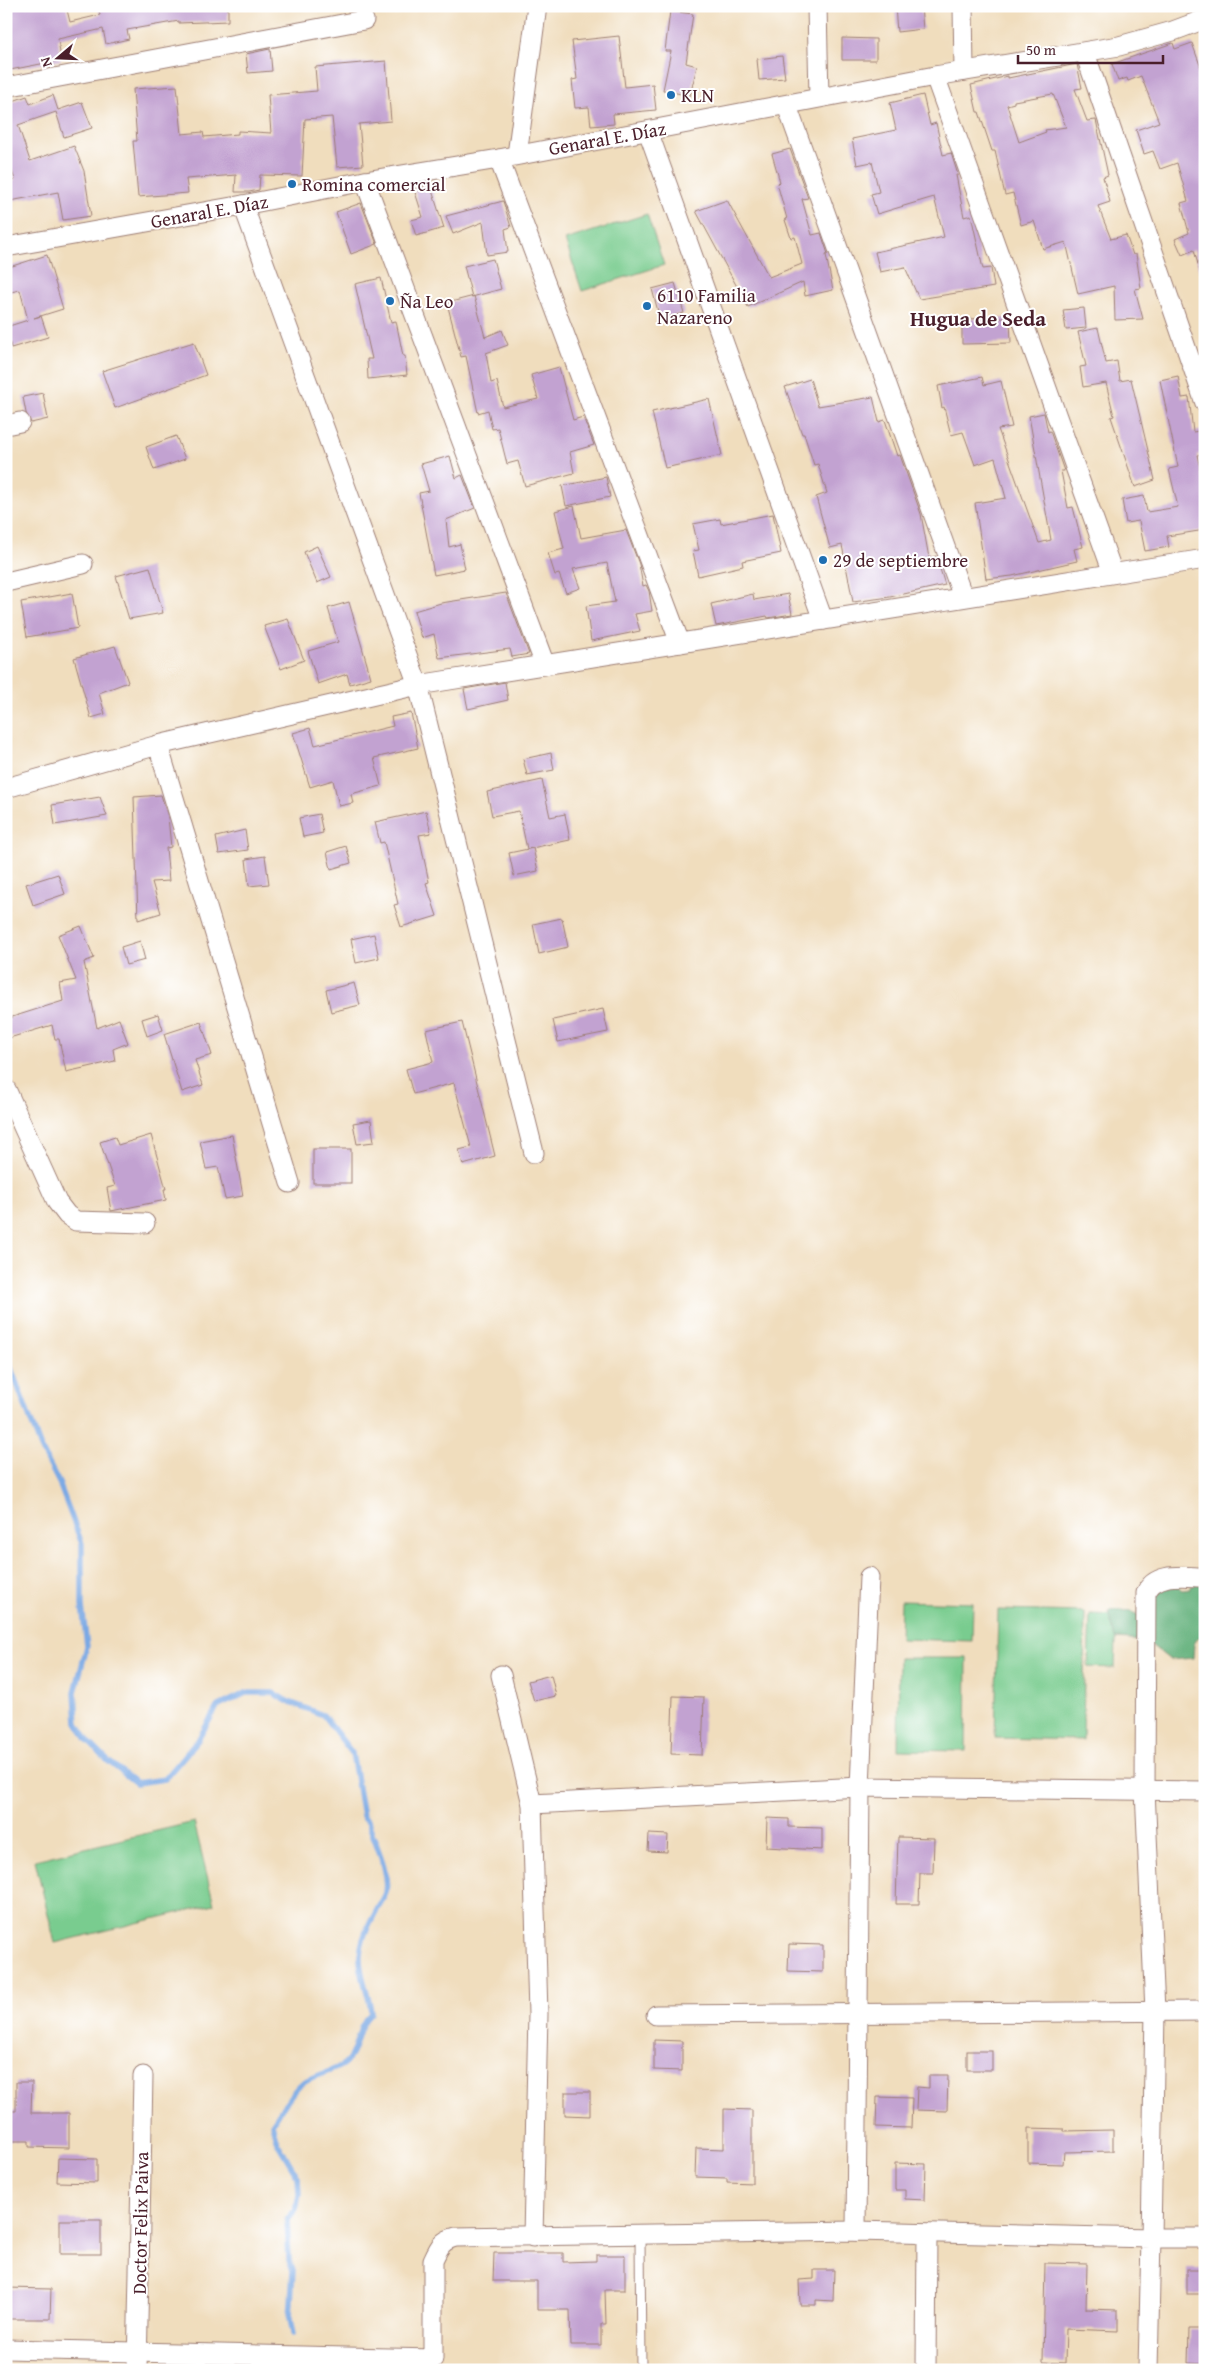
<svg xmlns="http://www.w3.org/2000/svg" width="1211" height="2376" viewBox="0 0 1211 2376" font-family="'Gentium Book Plus',serif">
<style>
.green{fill:#79cc8f;stroke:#62765d}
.forest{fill:#62b07a;stroke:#566852}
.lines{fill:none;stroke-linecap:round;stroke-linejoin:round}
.stream{stroke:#7aa9e4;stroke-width:5.5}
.building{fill:#c2a2d1;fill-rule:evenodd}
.lane-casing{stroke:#9d7e74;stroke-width:11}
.street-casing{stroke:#9d7e74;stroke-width:21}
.lane{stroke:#fff;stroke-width:9}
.street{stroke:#fff;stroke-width:19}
.poi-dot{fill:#1f6fb2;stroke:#fff;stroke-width:2}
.labels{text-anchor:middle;stroke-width:4;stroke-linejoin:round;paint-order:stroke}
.poi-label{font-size:19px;fill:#4a1f2b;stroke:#fff;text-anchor:start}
.street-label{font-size:19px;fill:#4a1f2b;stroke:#fff}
.quarter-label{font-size:21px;font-weight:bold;fill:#4a1f2b;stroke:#fff}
</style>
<rect width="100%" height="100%" fill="#fff"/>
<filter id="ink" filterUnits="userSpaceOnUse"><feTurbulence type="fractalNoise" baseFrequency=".02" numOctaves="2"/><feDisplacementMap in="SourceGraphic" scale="10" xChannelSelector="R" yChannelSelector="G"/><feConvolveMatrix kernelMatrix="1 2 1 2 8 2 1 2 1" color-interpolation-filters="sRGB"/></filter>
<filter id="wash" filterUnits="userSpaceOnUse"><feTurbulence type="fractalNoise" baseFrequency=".0096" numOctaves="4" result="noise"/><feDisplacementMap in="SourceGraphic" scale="20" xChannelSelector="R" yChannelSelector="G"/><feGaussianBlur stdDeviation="1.12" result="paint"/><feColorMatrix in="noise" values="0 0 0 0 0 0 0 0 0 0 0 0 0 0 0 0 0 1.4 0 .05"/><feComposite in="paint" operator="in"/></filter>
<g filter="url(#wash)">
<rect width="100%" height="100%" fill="#f0ddbd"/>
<g class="green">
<polygon points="647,214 664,265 582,291 565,240"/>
<polygon points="901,1601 973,1603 972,1641 900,1639"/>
<polygon points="998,1610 1085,1612 1083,1740 995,1738"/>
<polygon points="1090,1614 1117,1615 1115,1668 1088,1667"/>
<polygon points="899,1658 967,1658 966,1751 898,1750"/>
<polygon points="194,1822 214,1904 55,1943 35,1860"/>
</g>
<path class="forest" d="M1205 1579V1637L1198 1638 1194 1644 1193 1658 1170 1660 1146 1641 1115 1639 1109 1611C1121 1608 1130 1611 1141 1616L1150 1594 1171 1582 1182 1590 1190 1589 1194 1582Z"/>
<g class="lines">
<path class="stream" d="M6 1355 41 1448 59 1483 82 1544V1606L87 1646 75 1692 77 1723 88 1741 108 1761 136 1783 165 1779 198 1740 217 1707 246 1693H273L287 1701 323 1715 352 1753 363 1816 368 1821C374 1842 390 1870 386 1892 385 1897 381 1902 379 1906 370 1923 361 1937 360 1956 359 1976 370 1994 371 2013 354 2029 359 2050 345 2063 333 2073 314 2074 302 2083 290 2093 281 2111 272 2124L277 2142 298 2177 299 2195 296 2209 287 2220 289 2260 293 2271 290 2318 293 2334"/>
</g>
<g id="blocks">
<g class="building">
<polygon points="6,6 66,6 70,22 100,15 98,6 228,6 228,21 179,23 179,21 127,30 129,39 106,44 103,29 58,39 61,60 10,70 6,49"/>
<polygon points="895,6 921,6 923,29 897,32"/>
<polygon points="670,11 693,14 686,63 697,66 690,96 663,90 671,51 665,51"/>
<polygon points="619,36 625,87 653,84 656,110 613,114 614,124 591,126 589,107 575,108 572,80 577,79 572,41"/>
<polygon points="842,38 876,39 876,60 842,60"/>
<polygon points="1173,43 1175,49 1192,43 1205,79 1205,271 1200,272 1194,250 1182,255 1175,239 1189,233 1181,203 1188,201 1177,163 1160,169 1153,151 1144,154 1136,130 1159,122 1141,76 1128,81 1127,78 1118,81 1112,64"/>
<polygon points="270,49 272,71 248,73 246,54"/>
<polygon points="782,56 785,78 759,80 757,59"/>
<polygon points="386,61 391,121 359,124 363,165 337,167 332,117 305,119 302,176 260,175 259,190 249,192 235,192 236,175 186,179 188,193 138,197 133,141 137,141 133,89 177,86 182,134 203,132 204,137 238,134 238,131 271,133 268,95 317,91 315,67"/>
<path d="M1077 64 1082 88 1075 89 1087 121 1096 120 1108 175 1103 177 1110 202 1098 206 1111 239 1126 235 1133 255 1136 254 1141 288 1135 289 1143 319 1115 320 1114 286 1078 294 1066 242 1043 249 1034 221 1021 225 1013 193 1005 195 995 151H992L979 112H977L971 85 1008 76V78ZM1053 94 1066 127 1045 130 1046 132 1019 142 1007 105 1014 103V101Z"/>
<polygon points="53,95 58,110 82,102 92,128 64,137 56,112 18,125 30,161 74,146 84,171 91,216 63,220 58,192 10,201 7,182 15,180 6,154 6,100 9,99 10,102 27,96 30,104"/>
<polygon points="923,95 930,125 936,123 943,155 951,153 958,175 956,175 964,217 971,215 983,269 991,268 994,287 919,299 905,267 880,272 875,252 944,237 934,197 877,214 871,194 879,192 872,162 857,165 852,139 896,130 890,103"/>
<polygon points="790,149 808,198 802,199 812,235 821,233 828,254 826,255 833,290 805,296 803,282 748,307 696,211 727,200 769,277 802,264 795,237 791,238 785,220 787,219 777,183 780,182 772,154"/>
<polygon points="430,184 444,228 416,236 411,220 423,217 414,189"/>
<polygon points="503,201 511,227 505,229 508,252 487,255 483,222 453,234 446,216"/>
<polygon points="361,203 377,244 351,254 336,212"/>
<polygon points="47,255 63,309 34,318 41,316 48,337 11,348 6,327 28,320 20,290 6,293 6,268"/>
<polygon points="493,259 501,289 472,297 464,266"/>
<polygon points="381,278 391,322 396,321 403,356 405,356 407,375 368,379 367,359 372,359 355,284"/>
<polygon points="675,283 684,313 660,319 652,289"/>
<polygon points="474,296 485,337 502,330 508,345 486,353 491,383 497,381 503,407 538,399 531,375 559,367 573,420 583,417 594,445 570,452 574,473 525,486 518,461 507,464 498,428 492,429 488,410 478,413 466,356 461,357 447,303"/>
<polygon points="1084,308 1086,328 1066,330 1063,310"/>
<polygon points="1010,318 1011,343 962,344 962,319"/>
<polygon points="1098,328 1106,363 1117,361 1120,381 1131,379 1155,480 1135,487 1111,417 1114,416 1106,383 1083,387 1080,367 1086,366 1078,332"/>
<polygon points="194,342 206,375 115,408 102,371"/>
<polygon points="1178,376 1182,398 1189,397 1193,432 1205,430 1205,454 1197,455 1205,489 1205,530 1167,536 1169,547 1145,551 1139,521 1126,523 1122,500 1144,496 1147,512 1178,507 1169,469 1178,467 1160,380"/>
<polygon points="982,377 984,385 1001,381 1012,427 998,429 1039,543 1051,540 1029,416 1044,413 1048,432 1050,431 1064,471 1061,471 1068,508 1073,507 1083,547 1074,549 1077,561 1012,576 986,579 975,503 1006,498 995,458 975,465 963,432 951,435 944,407 942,408 938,386"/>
<polygon points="810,379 818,406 873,397 879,422 885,420 897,456 900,455 921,514 929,558 936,556 945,585 890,597 853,602 842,545 830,548 816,497 827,493 818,464 814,465 804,434 802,434 785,387"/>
<polygon points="43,393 48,419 31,423 26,413 23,397"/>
<polygon points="709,399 722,455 665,468 652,412"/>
<polygon points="176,436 185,459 154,470 146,447"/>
<polygon points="450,456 456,478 462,475 475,508 446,520 449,547 460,544 465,569 434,575 419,493 429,491 421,464"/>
<polygon points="606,477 610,497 566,506 562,486"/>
<polygon points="574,506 581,538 626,530 639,564 643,586 646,585 649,591 652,611 635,614 640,631 591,641 586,606 615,602 607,563 573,569 580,588 566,593 559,574 555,575 548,553 564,549 555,511"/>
<polygon points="773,514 781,553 742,561 743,566 698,576 693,551 699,550 693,524 720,519 721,524"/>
<polygon points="317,546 331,577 317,583 304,552"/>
<polygon points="150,567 163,613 129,619 116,576"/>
<polygon points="72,593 78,628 27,637 21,602"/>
<polygon points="506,593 529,654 512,657 510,649 439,658 434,634 422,638 414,611 441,603"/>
<polygon points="753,594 754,600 788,594 792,614 768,618 767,616 716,626 711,604"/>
<polygon points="349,602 371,678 350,684 347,674 318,684 308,651 338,642 328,608"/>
<polygon points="288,619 304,660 281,669 264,626"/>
<polygon points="115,646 128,682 99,693 105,714 91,718 74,658"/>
<polygon points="505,682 508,700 468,709 464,689"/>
<polygon points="411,713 418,748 374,758 381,786 351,794 353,803 339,806 333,780 310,787 293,733 310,728 315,745 393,726 391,717"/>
<polygon points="551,753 554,770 527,775 523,759"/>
<polygon points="542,780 550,817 565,814 570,840 527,849 519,811 492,816 487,792"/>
<polygon points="161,795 168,817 171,847 166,848 169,881 152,882 161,913 138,920 134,797"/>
<polygon points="100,797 107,816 55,825 52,805"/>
<polygon points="426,811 431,833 419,835 429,882 426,883 437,916 401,927 394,905 398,904 384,842 380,843 375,822"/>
<polygon points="319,814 323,833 303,837 299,818"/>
<polygon points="245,830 248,850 219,854 216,837"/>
<polygon points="346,846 351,863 331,869 327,852"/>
<polygon points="533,848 538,871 514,876 509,853"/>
<polygon points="265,856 269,884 249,886 246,859"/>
<polygon points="58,874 65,894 33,905 26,884"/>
<polygon points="562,918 568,947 539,954 533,924"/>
<polygon points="81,926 94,958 84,962 97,1028 119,1019 128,1043 113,1049 115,1061 66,1072 59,1039 55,1039 52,1025 6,1039 6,1019 63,1001 60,983 76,980 58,935"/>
<polygon points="374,934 379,958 356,963 351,939"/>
<polygon points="140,941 145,960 126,965 121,947"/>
<polygon points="354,983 360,1005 331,1012 326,990"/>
<polygon points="603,1009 608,1032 558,1042 553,1020"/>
<polygon points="158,1014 163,1030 147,1036 142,1019"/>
<polygon points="201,1022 212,1055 195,1060 203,1085 182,1092 164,1034"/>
<polygon points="462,1022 495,1156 463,1165 459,1150 471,1147 454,1083 413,1094 406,1069 433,1062 426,1030"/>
<polygon points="371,1120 374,1142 357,1144 353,1123"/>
<polygon points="151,1135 166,1189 164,1189 166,1200 111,1211 107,1188 115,1186 100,1142 115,1137 118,1145"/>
<polygon points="232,1135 243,1196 225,1199 218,1167 206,1169 200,1141"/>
<rect x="313" y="1149" width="38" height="34"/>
<polygon points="551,1675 556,1696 534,1701 528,1681"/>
<polygon points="673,1696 704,1697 702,1755 671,1754"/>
<polygon points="767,1818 789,1819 789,1827 822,1828 822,1850 766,1847"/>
<polygon points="649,1834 668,1835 667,1852 648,1851"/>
<polygon points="898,1837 934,1838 933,1873 920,1873 919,1904 896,1904"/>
<polygon points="789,1944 823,1945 823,1972 788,1971"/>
<polygon points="654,2040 682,2041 682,2071 654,2070"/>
<rect x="967" y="2051" width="25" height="19"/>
<polygon points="929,2075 948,2075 947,2111 916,2110 917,2087 929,2088"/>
<polygon points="16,2082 32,2082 31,2113 69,2113 69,2148 29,2147 29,2141 6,2141 6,2111 16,2111"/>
<polygon points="565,2092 590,2092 590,2116 565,2115"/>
<polygon points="877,2097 912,2098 911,2128 876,2127"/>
<polygon points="724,2109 752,2110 752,2183 727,2182 727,2178 695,2177 696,2148 724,2149"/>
<polygon points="1028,2128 1064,2129 1064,2131 1113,2130 1113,2151 1064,2152 1063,2164 1028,2163"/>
<polygon points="58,2158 97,2159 97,2183 57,2182"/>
<polygon points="895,2163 926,2164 925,2200 905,2199 905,2190 895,2190"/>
<rect x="60" y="2220" width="41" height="34"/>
<polygon points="494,2253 563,2253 563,2262 596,2261 596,2255 625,2255 625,2290 605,2290 606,2324 601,2324 601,2345 571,2345 570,2310 537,2310 537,2281 493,2281"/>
<polygon points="1045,2263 1087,2264 1086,2309 1118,2310 1118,2331 1066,2329 1065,2363 1043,2362"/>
<rect x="1187" y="2269" width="18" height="25"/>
<polygon points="814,2270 834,2270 833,2301 816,2300 816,2305 800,2305 799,2280 814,2279"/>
<polygon points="6,2288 51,2289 50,2319 6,2319"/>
<polygon points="1189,2329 1205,2329 1205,2364 1188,2363"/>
</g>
</g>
</g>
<g filter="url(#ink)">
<use href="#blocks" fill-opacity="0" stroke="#9d7e74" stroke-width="1"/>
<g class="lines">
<defs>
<polyline id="lane" points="640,2235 641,2370"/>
<g id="street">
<polyline points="817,6 819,97"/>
<polyline points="963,6 964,71"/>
<polyline points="1085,53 1205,403"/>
<polyline points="935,76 1113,573"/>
<polyline points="6,87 364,20"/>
<polyline points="787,106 963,597"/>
<polyline points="648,131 823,620"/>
<polyline points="517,155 537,6"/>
<polyline points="499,159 680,643"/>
<polyline points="365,181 545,665"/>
<polyline points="243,205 418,685 534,1153"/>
<polyline points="6,247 243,205 365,181 499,159 935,76 1119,46 1173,31 1205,19"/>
<polyline points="6,425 20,422"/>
<polyline points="6,582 83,564"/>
<polyline points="158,745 290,1183"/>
<polyline points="6,788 158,745 418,685 1205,559"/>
<polyline points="6,1089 57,1202 67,1215 76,1221 145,1223"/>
<path d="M1205 1577C1185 1577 1155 1571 1146 1593L1145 1790 1155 2011 1151 2238H1205"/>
<polyline points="501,1675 532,1804 538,2014 533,2237"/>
<polyline points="532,1804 860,1787 1205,1791"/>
<polyline points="656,2015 1205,2011"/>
<polyline points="856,2231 860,1787 869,1577"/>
<path d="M6 2349 433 2359V2260C439 2247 442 2240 456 2237L856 2231 1151 2238 1148 2370"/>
<polyline points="137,2370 143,2076"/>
<polyline points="926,2370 927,2234"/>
</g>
</defs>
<use href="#lane" class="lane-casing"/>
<use href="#street" class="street-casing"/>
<use href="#lane" class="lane"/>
<use href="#street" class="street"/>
</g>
</g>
<g class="poi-dot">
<circle cx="671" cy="95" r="5"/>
<circle cx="292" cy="184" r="5"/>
<circle cx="390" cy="301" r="5"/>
<circle cx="647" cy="306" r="5"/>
<circle cx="823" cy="560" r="5"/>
</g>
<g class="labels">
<g class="poi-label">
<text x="681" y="102">KLN</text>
<text x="302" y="191">Romina comercial</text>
<text x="657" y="302">6110 Familia<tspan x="657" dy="22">Nazareno</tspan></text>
<text x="400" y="308">Ña Leo</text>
<text x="833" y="567">29 de septiembre</text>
</g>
<g class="street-label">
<text transform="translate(607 138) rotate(-10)" y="7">Genaral E. Díaz</text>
<text transform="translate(209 211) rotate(-10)" y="7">Genaral E. Díaz</text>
<text transform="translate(140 2223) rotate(-89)" y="7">Doctor Felix Paiva</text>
</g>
<g class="quarter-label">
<text x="978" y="326">Hugua de Seda</text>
</g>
</g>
<rect width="1211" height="2376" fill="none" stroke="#fff" stroke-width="25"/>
<g transform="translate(58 58) rotate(251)" stroke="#ffffff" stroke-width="4" paint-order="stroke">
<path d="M0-4L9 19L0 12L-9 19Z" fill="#4a1f2b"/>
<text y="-8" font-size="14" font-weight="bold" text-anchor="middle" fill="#4a1f2b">N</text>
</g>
<path d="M1018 55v8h145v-8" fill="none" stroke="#4a1f2b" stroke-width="2.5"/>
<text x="1026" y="55" font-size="15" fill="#4a1f2b" stroke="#ffffff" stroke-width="4" paint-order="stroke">50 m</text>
</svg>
